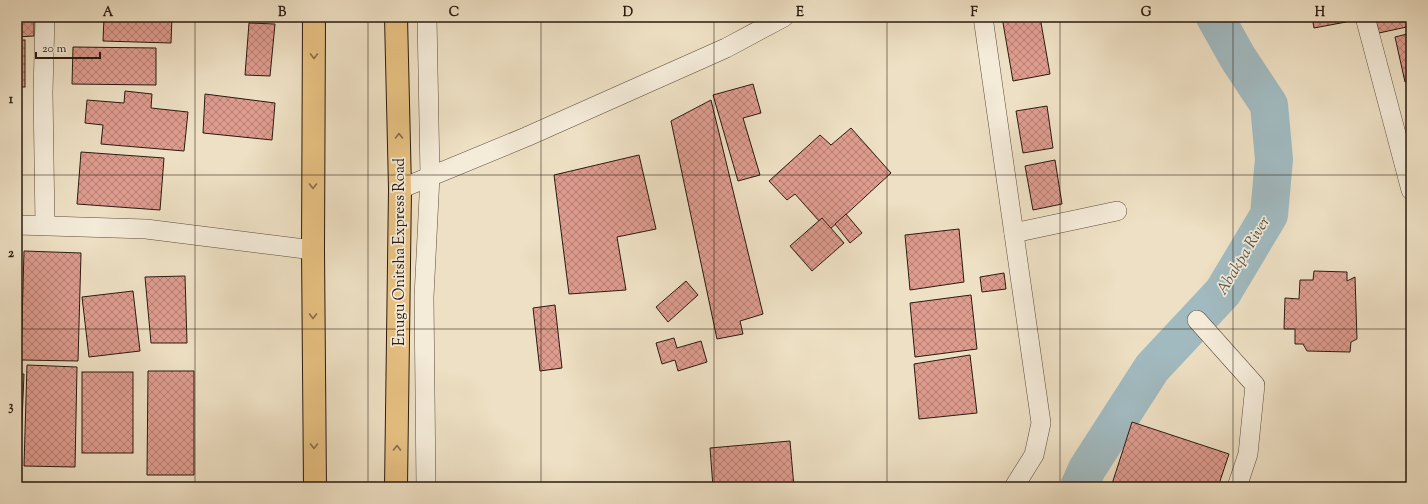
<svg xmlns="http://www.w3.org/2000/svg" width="1428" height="504" viewBox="0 0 1428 504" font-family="'Sorts Mill Goudy',serif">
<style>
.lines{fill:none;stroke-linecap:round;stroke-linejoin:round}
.river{stroke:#a1bac0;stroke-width:38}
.building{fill:url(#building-cross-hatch);stroke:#2a1a0f}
.minor-casing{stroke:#5b4c3c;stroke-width:20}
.trunk-casing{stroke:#2a1a0f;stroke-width:24}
.minor{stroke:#f4ebd9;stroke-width:19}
.trunk{stroke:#e7c082;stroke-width:22}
.oneway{stroke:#886d48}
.grid{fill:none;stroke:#2a1a0f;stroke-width:1;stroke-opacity:0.55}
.labels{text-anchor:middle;stroke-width:3.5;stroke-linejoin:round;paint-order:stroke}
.street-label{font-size:15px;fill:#2a1a0f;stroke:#f4ebd9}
.water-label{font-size:16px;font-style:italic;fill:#54524d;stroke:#f4ebd9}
.neatline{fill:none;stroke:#2a1a0f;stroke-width:1.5}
.grid-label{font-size:13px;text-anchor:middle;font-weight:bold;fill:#2a1a0f}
</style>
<defs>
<pattern id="building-cross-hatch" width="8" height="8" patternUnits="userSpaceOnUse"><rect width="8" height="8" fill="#de9c8f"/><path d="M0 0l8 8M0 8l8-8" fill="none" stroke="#b47e73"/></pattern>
</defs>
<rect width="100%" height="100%" fill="#eee0c4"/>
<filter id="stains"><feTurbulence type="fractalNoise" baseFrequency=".005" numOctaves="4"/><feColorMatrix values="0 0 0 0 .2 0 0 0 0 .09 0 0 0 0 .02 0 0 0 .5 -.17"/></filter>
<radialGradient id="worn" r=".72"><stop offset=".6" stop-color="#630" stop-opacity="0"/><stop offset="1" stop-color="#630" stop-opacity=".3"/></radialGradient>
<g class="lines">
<polyline class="river" points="1079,487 1087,469 1152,368 1223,292 1269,215 1274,159 1269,105 1238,58 1215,17"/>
</g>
<g class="building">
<polygon points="17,17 34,17 34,36 17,37"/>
<polygon points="104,17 172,17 171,43 103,41"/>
<polygon points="1002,17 1040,17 1050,74 1013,81"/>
<polygon points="1312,17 1345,17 1346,22 1314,28"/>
<polygon points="1375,17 1411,17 1411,26 1379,33"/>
<polygon points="249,23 275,24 270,76 245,75"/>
<polygon points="1411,33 1411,80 1405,82 1395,37"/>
<rect x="17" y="40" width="8" height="47"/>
<polygon points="73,47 156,48 156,85 72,84"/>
<polygon points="753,84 761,113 743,118 760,175 738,181 713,95"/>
<polygon points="125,91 152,94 151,108 188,112 184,151 101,144 103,125 85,123 87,100 124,103"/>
<polygon points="205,94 275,103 272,140 203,133"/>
<polygon points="711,100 763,314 740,321 743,334 717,339 671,121"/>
<polygon points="1047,106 1053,148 1023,153 1016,111"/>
<polygon points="851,128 891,173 828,231 795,194 787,200 769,181 820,135 831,145"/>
<polygon points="81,152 164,158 160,210 77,204"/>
<polygon points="639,155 656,229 617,237 626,290 569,294 554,175"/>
<polygon points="1055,160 1062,204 1033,210 1025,166"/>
<polygon points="846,214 862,233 850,243 835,224"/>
<polygon points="822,218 844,243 812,271 790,246"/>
<polygon points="959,229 964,282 910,290 905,235"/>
<polygon points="24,251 81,253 78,361 21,360"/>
<polygon points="1314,271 1347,272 1347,281 1355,277 1357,339 1351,342 1350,352 1307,351 1303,344 1295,344 1295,329 1284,329 1285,298 1299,299 1300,280 1313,280"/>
<polygon points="1004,273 1006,289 982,292 980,277"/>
<polygon points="185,276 187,343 151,343 145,277"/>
<polygon points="686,281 698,295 668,322 656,307"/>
<polygon points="133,291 140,351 89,357 82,297"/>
<polygon points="971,295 977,349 915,357 910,303"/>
<polygon points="555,305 562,368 540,371 533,308"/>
<polygon points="674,338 677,348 701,341 707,362 678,371 675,360 662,364 656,343"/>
<polygon points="970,355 977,413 919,419 914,364"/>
<polygon points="27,365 77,367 75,467 24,466"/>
<polygon points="148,371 194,371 194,475 147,475"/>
<rect x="82" y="372" width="51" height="81"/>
<polygon points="17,374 24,374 20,469 17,469"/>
<polygon points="1132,422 1229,454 1218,487 1111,487"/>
<polygon points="790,441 794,487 713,487 710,448"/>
</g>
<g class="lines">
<defs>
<g id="minor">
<polyline points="45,17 43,92 45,225"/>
<polyline points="983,17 1041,423 1034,455 1014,487"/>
<polyline points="1365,17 1411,190"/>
<polyline points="400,189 526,137 726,48 784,17"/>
<polyline points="17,225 146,229 313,250"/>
<polyline points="1014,233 1117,211"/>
<polyline points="1197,320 1255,385 1248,454 1237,487"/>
<polyline points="426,487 424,297 430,176 427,17"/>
</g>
<g id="trunk">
<polyline points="314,17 313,250 315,487"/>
<polyline points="396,17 400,189 396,487"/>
</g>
</defs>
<use href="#minor" class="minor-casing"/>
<use href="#trunk" class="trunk-casing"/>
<use href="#minor" class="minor"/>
<use href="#trunk" class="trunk"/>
</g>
<defs><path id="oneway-chevron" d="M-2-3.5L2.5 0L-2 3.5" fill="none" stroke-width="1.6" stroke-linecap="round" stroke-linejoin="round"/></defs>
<g class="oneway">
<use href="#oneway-chevron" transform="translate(314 56) rotate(90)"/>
<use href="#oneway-chevron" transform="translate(399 136) rotate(-91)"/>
<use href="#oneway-chevron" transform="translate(313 186) rotate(90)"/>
<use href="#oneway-chevron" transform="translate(313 316) rotate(90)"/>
<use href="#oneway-chevron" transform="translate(314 446) rotate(90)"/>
<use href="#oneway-chevron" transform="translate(397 448) rotate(-89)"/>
</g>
<path class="grid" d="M195 17V487M368 17V487M541 17V487M714 17V487M887 17V487M1060 17V487M1233 17V487M17 175H1411M17 329H1411"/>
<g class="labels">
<g class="street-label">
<text transform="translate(399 252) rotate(-90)" y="5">Enugu Onitsha Express Road</text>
</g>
<g class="water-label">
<text transform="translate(1242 255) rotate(-59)" y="6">Abakpa River</text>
</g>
</g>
<rect width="1428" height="504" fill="none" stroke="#eee0c4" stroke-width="44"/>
<path d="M36 52v6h64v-6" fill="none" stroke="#2a1a0f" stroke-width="2"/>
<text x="42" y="52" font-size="12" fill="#2a1a0f" stroke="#f4ebd9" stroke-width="3" paint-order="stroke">20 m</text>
<rect x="22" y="22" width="1384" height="460" class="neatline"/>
<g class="grid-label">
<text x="108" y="16">A</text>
<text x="282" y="16">B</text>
<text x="454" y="16">C</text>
<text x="628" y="16">D</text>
<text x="800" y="16">E</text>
<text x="974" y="16">F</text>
<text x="1146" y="16">G</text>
<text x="1320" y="16">H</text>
<text x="11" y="103">1</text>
<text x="11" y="257">2</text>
<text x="11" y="410">3</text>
</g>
<rect width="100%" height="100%" filter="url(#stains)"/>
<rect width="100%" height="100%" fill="url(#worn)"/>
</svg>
